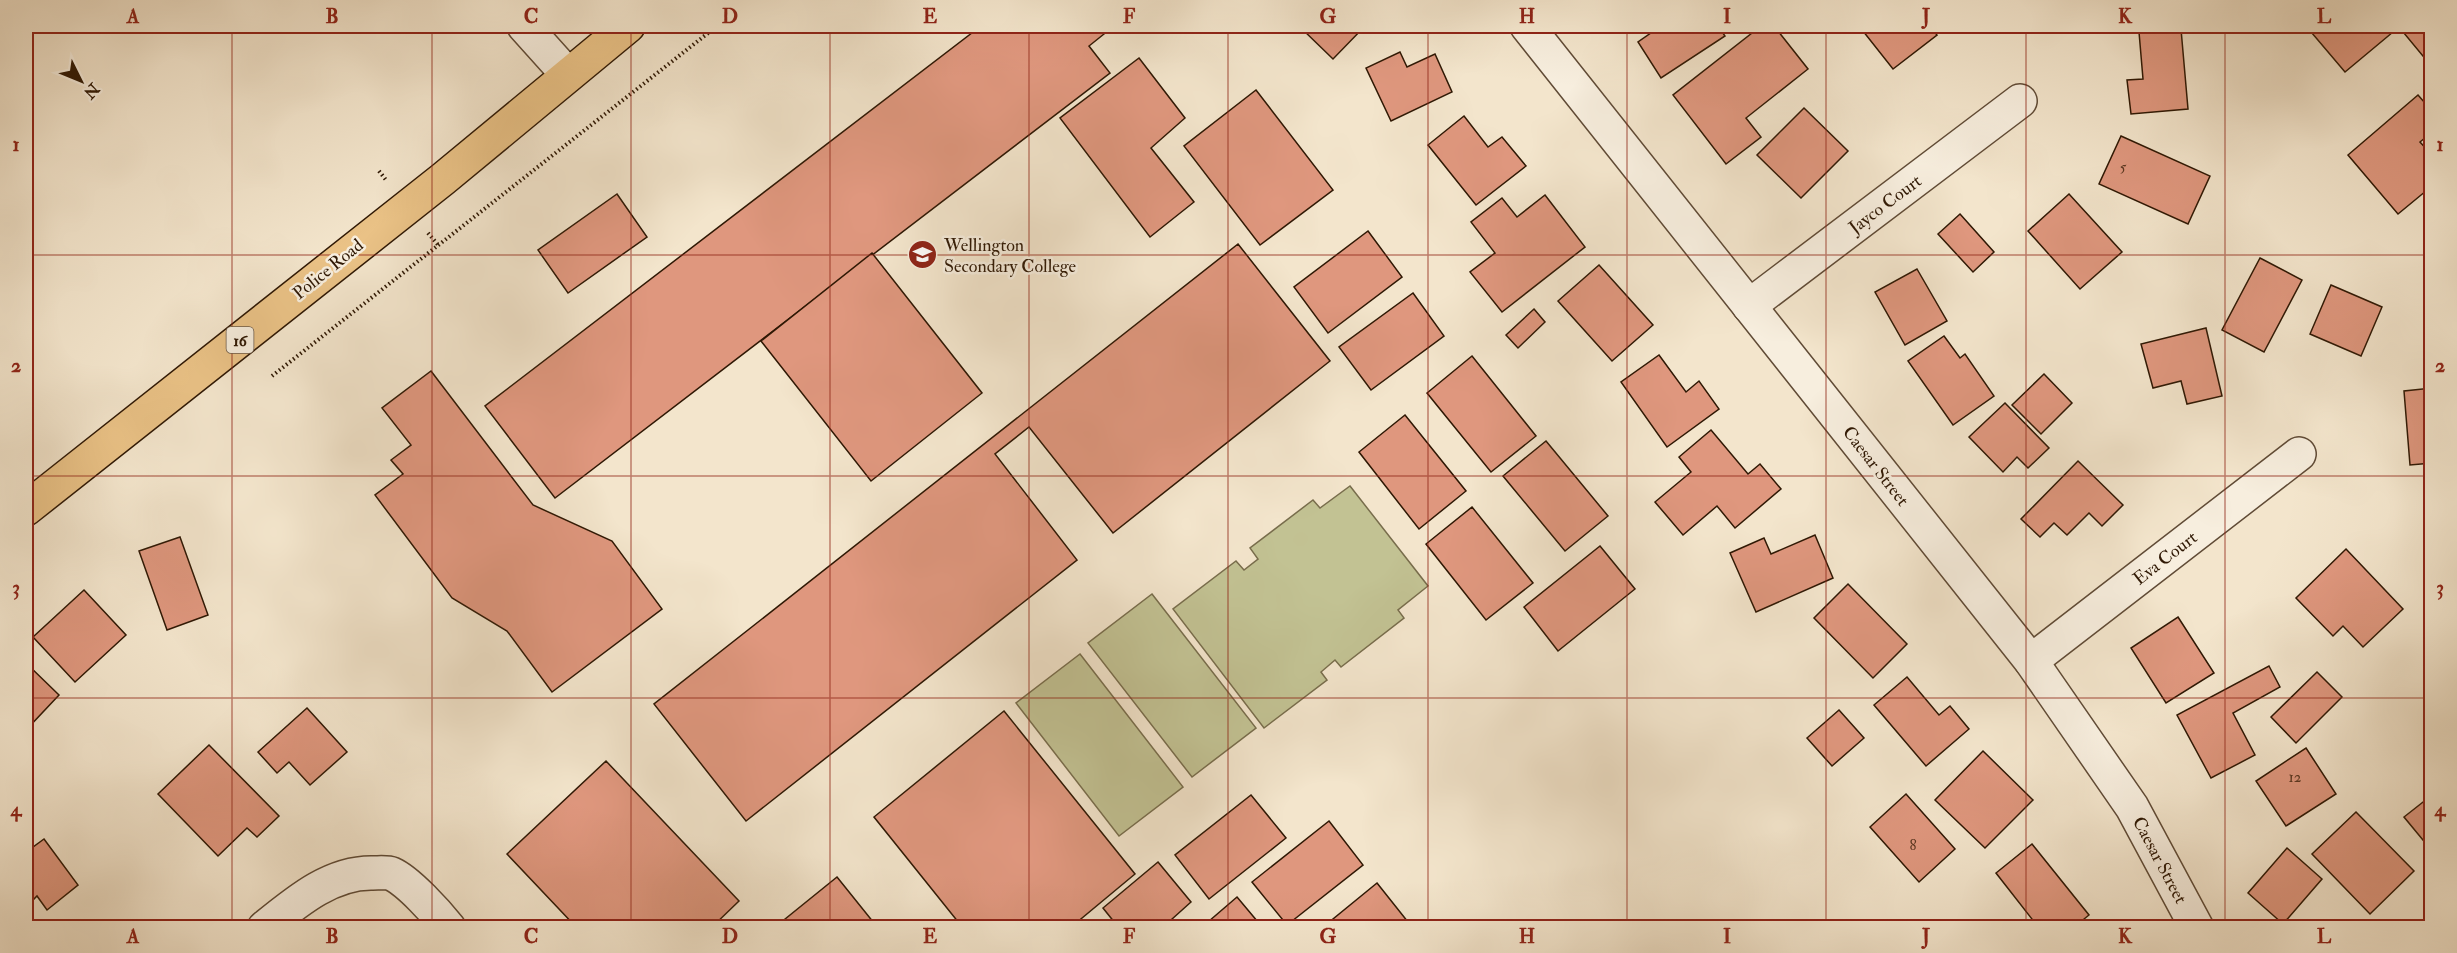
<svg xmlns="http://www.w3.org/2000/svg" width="2457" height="953" viewBox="0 0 2457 953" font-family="'IM FELL Double Pica',serif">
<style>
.green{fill:#c2c293;stroke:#786d4c;stroke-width:1.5}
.building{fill:#df977e;stroke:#2f1804;stroke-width:1.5}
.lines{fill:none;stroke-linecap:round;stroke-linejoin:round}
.minor-casing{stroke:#604b36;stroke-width:36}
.primary-casing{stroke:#2f1804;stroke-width:36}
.path{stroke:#2f1804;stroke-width:4;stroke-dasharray:1.5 3;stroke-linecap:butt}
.minor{stroke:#f7eede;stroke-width:33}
.primary{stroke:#eac286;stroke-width:33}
.grid{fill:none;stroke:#8f2418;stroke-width:1.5;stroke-opacity:0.55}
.labels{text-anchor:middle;stroke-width:5;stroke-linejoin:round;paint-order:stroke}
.number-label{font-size:15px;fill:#5b3822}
.shield{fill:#f7eede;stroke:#6b5845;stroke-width:1.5}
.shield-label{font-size:16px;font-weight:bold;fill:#2f1804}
.street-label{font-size:18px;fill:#2f1804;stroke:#f7eede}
.poi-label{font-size:18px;fill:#2f1804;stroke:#f7eede;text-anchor:start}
.neatline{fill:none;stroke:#8f2418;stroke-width:2}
.grid-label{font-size:20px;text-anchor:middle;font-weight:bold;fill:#8f2418}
</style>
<rect width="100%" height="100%" fill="#f3e5cc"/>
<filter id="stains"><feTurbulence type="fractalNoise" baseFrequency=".00333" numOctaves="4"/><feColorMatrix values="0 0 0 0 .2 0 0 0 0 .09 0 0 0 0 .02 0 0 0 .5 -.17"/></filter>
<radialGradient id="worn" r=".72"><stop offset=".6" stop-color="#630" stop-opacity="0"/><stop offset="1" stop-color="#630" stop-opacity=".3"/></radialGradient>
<g class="green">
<polygon points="1350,486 1428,586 1398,610 1404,618 1341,667 1335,660 1321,672 1327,680 1264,728 1173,609 1236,561 1244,570 1258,559 1250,548 1313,500 1320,508"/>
<polygon points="1152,594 1256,728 1192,777 1088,643"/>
<polygon points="1080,654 1183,787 1119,836 1016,703"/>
</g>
<g class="building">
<polygon points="981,26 1105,26 1109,30 1089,46 1110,73 555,498 485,406"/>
<polygon points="1299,26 1365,26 1333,59"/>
<polygon points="1661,26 1718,26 1725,36 1661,78 1638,42"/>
<polygon points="1761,26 1774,26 1808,69 1746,118 1761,137 1726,164 1673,95"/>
<polygon points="1859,26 1930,26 1937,35 1893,69"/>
<polygon points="2306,26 2432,26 2432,67 2399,27 2345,72"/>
<polygon points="2181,29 2188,109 2131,114 2127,80 2143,79 2139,32"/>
<polygon points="1400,52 1407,67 1435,54 1452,92 1391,121 1366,68"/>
<polygon points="1139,58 1185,118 1151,148 1194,202 1150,237 1060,118"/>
<polygon points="1256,90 1333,190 1260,245 1184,146"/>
<polygon points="2418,95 2432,111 2432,132 2420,142 2432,155 2432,186 2398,214 2348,155"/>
<polygon points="1804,108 1848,151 1801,198 1757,155"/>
<polygon points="1464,116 1488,147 1502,137 1526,166 1476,205 1428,145"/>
<polygon points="2121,136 2210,176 2188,224 2099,184"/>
<polygon points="617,194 647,237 568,293 538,250"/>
<polygon points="2069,194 2122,252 2080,289 2028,231"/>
<polygon points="1545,195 1585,247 1502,312 1470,272 1495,253 1471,222 1502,198 1517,217"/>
<polygon points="1960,214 1994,252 1973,272 1938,234"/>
<polygon points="1368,231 1402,277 1328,333 1294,287"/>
<polygon points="1238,244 1330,361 1113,533 1029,427 995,454 1077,560 746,821 654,704"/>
<polygon points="872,253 982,393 871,481 761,341"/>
<polygon points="2260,258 2302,280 2264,352 2222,330"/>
<polygon points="1599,265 1653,325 1612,361 1558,301"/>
<polygon points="1917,269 1947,321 1905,345 1875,292"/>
<polygon points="2331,285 2382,307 2361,356 2310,334"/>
<polygon points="1413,293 1444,336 1371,390 1339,347"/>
<polygon points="1534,309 1545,322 1518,348 1506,335"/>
<polygon points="2206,328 2222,396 2187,404 2181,381 2153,388 2141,344"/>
<polygon points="1944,336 1960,358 1965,354 1994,396 1953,425 1908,361"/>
<polygon points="1659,355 1686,392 1699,381 1719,409 1667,447 1621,382"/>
<polygon points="1472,356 1536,436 1491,472 1427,393"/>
<polygon points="431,371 533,505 612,541 662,609 552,692 507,631 452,598 375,495 403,474 391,460 411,445 382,408"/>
<polygon points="2044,374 2072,403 2041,434 2012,405"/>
<polygon points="2432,388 2432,463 2410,465 2404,391"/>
<polygon points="2005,403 2049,448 2028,468 2017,457 2003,472 1969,437"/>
<polygon points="1405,415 1466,491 1419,529 1359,452"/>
<polygon points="1711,430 1748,474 1760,464 1781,489 1735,528 1717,506 1683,535 1655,502 1691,472 1679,457"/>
<polygon points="1546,441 1608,516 1565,551 1503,476"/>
<polygon points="2078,461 2123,505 2102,526 2089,513 2067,535 2054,523 2040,537 2021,519"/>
<polygon points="1472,507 1533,583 1486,620 1426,544"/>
<polygon points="1815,535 1833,578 1756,612 1730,553 1764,538 1771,554"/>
<polygon points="180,537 208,615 167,630 139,551"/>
<polygon points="1600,546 1635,589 1558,651 1524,607"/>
<polygon points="2346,549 2403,609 2363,647 2343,626 2333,636 2296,598"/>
<polygon points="1848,584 1907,644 1873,678 1814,618"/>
<polygon points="84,590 126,635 75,682 33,637"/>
<polygon points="2178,617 2214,673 2166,703 2131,648"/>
<polygon points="26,663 59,695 26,730"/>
<polygon points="2269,666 2280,687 2233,713 2255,755 2211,778 2177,715"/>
<polygon points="2317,672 2342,697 2296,743 2271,717"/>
<polygon points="1907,677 1939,715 1950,706 1969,729 1926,766 1874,705"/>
<polygon points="307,708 347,752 310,785 289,762 277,773 258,752"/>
<polygon points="1839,710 1864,738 1832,766 1807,738"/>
<polygon points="1004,711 1135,874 1070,928 963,928 874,817"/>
<polygon points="209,745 279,816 257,837 247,828 218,856 158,794"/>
<polygon points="2306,748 2336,794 2286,826 2256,781"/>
<polygon points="1983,751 2033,800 1985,848 1935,800"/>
<polygon points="606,761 739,901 711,928 577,928 507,854"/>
<polygon points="1906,794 1955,849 1919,882 1870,827"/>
<polygon points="1251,795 1286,838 1209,899 1175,855"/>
<polygon points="2432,795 2432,851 2404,817"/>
<polygon points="2356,812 2414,871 2370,914 2312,854"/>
<polygon points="1329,821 1363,865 1287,925 1252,882"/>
<polygon points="44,839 78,885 47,910 37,896 30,903 26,897 26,843 27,841 33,847"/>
<polygon points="2032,844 2089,915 2073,928 2039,928 1996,873"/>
<polygon points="2287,848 2322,879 2283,924 2248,893"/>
<polygon points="1158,862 1191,902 1162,928 1119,928 1103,908"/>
<polygon points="837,877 878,928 774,928"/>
<polygon points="1377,883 1412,927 1322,928"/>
<polygon points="1237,897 1263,928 1201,928"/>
</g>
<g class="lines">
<defs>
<g id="minor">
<polyline points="524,26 568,75"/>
<polyline points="1527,26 2031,661 2132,807 2197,928"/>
<polyline points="1749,306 2020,101"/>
<polyline points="2031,661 2299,454"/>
<path d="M264 928C296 902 331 872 373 873 379 873 387 872 392 874 408 881 437 913 449 928"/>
</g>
<polyline id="primary" points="26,509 443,179 628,26"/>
</defs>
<use href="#minor" class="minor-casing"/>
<use href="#primary" class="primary-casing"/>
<g class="path">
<polyline points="379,171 386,180"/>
<polyline points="428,233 439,246"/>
<polyline points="272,376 717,26"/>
</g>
<use href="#minor" class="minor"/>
<use href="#primary" class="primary"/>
</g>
<path class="grid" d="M232 26V928M432 26V928M631 26V928M830 26V928M1029 26V928M1228 26V928M1428 26V928M1627 26V928M1826 26V928M2026 26V928M2225 26V928M26 255H2432M26 476H2432M26 698H2432"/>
<defs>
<symbol id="school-disc" viewBox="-11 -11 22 22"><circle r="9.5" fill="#8f2418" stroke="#f7eede"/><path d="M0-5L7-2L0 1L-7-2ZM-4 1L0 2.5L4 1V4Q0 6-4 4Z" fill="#fff"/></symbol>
</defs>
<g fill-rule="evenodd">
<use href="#school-disc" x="906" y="238" width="33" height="33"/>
</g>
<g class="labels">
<g class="number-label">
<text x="2123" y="172">5</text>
<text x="2295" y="782">12</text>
<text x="1913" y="850">8</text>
</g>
<rect class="shield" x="226.5" y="327" width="27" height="26" rx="4.5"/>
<g class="shield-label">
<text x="240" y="346">16</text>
</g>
<g class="street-label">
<text transform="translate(1885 204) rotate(-37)" y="6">Jayco Court</text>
<text transform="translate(328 269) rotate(-39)" y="6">Police Road</text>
<text transform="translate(1876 466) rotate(52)" y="6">Caesar Street</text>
<text transform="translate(2165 558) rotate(-38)" y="6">Eva Court</text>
<text transform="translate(2160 860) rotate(62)" y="6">Caesar Street</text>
</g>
<g class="poi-label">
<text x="944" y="251">Wellington<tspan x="944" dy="21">Secondary College</tspan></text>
</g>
</g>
<rect width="2457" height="953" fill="none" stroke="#f3e5cc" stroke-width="66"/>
<g transform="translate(81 81) rotate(133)" stroke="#f7eede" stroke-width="4.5" paint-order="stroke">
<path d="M0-4.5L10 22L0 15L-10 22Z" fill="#2f1804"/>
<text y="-9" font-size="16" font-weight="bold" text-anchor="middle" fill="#2f1804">N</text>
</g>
<rect x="33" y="33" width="2391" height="887" class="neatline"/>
<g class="grid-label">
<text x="133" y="23">A</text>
<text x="332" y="23">B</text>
<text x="531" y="23">C</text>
<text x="730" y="23">D</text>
<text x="930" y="23">E</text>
<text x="1129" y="23">F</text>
<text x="1328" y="23">G</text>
<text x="1527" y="23">H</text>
<text x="1727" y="23">I</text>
<text x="1926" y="23">J</text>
<text x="2125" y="23">K</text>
<text x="2324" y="23">L</text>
<text x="16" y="151">1</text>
<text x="2440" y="151">1</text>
<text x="16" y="372">2</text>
<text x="2440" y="372">2</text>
<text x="16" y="594">3</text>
<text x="2440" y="594">3</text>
<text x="16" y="816">4</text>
<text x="2440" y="816">4</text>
<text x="133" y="943">A</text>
<text x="332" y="943">B</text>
<text x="531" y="943">C</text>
<text x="730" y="943">D</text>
<text x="930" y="943">E</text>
<text x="1129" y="943">F</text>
<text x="1328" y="943">G</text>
<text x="1527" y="943">H</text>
<text x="1727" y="943">I</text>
<text x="1926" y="943">J</text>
<text x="2125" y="943">K</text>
<text x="2324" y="943">L</text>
</g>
<rect width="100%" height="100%" filter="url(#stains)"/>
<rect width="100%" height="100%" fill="url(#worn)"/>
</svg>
